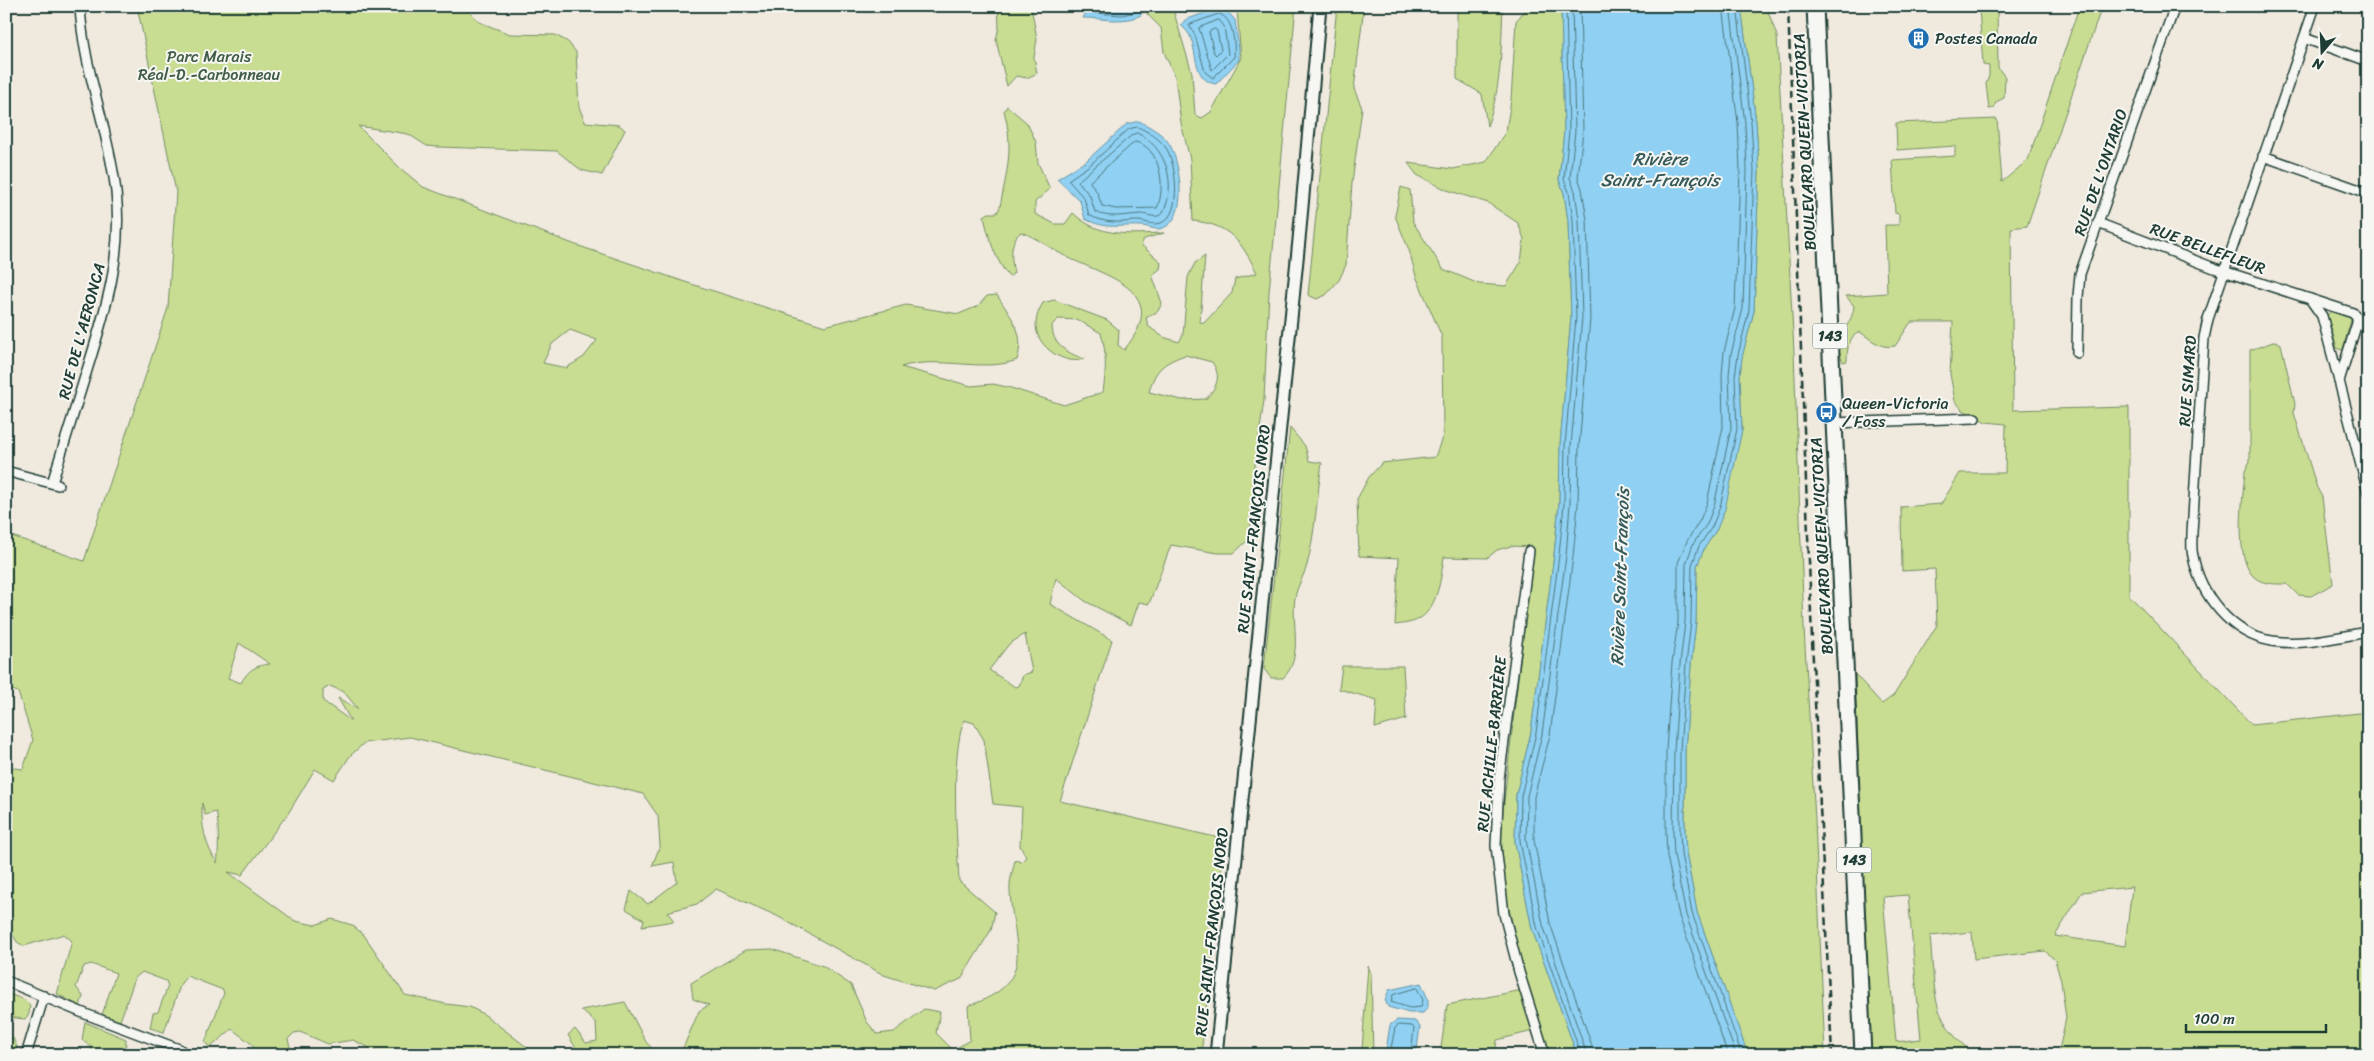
<svg xmlns="http://www.w3.org/2000/svg" width="2374" height="1061" viewBox="0 0 2374 1061" font-family="Sriracha,sans-serif">
<style>
.green{fill:#c8dd92;stroke:#748d63;fill-rule:evenodd}
.water{fill:#90d0f2;stroke:#6395a6}
.lines{fill:none;stroke-linecap:round;stroke-linejoin:round}
.shore{stroke:#4c7880;stroke-width:1}
.minor-casing{stroke:#1f3d34;stroke-width:12}
.tertiary-casing{stroke:#1f3d34;stroke-width:15}
.primary-casing{stroke:#1f3d34;stroke-width:19}
.minor{stroke:#f6f6f2;stroke-width:9}
.tertiary{stroke:#f6f6f2;stroke-width:11}
.primary{stroke:#f6f6f2;stroke-width:15}
.rail{stroke:#1f3d34;stroke-width:2.5;stroke-dasharray:8 4;stroke-linecap:butt}
.labels{text-anchor:middle;stroke-width:4;stroke-linejoin:round;paint-order:stroke}
.shield{fill:#f6f6f2;stroke:#60746d;stroke-width:1}
.shield-label{font-size:15px;font-weight:bold;fill:#1f3d34}
.poi-label{font-size:16px;fill:#1f3d34;stroke:#f6f6f2;text-anchor:start}
.park-label{font-size:16px;fill:#415d47;stroke:#f6f6f2}
.street-label{font-size:16px;fill:#1f3d34;stroke:#f6f6f2}
.water-label{font-size:18px;font-style:italic;fill:#365a5a;stroke:#f6f6f2}
</style>
<rect width="100%" height="100%" fill="#f0e9de"/>
<filter id="ink" filterUnits="userSpaceOnUse"><feTurbulence type="fractalNoise" baseFrequency=".02" numOctaves="2"/><feDisplacementMap in="SourceGraphic" scale="10" xChannelSelector="R" yChannelSelector="G"/><feConvolveMatrix kernelMatrix="1 2 1 2 8 2 1 2 1" color-interpolation-filters="sRGB"/></filter>
<g filter="url(#ink)">
<g class="green">
<path d="M137 6H465L479 22 510 34 555 35 568 42 576 52 579 107 585 122 619 125 625 130 602 175 581 170 557 151 439 147 427 146 408 134 358 126 400 168 423 187 576 245 688 283 825 326 906 305 959 314 978 306 987 296 997 295C1011 318 1026 332 1017 360 983 373 939 355 901 367L971 386 993 384 1011 388 1064 405 1103 392C1106 372 1107 353 1101 333L1078 320 1058 319 1052 325C1052 345 1066 352 1084 359 1065 366 1036 347 1036 325 1036 316 1039 310 1043 303L1054 300 1107 320 1119 330 1118 345 1124 350C1172 292 1111 278 1069 258 1052 250 1038 238 1021 232 1009 241 1011 259 1014 273L1009 277C996 261 988 237 984 216L989 213H997L1000 207C1007 171 1014 147 1004 111L1007 106 1027 123 1036 142 1038 163 1050 189 1035 202V214L1055 224H1065L1073 213C1099 238 1130 234 1164 233L1144 239 1141 245 1161 262 1160 269 1152 275 1162 303 1158 311 1146 318 1148 326 1163 337 1179 342 1183 335 1188 277 1195 263 1205 256 1200 322 1204 323 1232 293 1235 279 1257 273C1242 242 1229 224 1193 221L1190 159 1181 123 1175 77 1164 52 1161 28 1147 14 1149 6H1172L1192 73 1195 115 1202 118 1211 112 1241 58 1237 10 1231 6H1296L1269 292 1264 400 1254 473 1251 524 1248 540 1234 553H1218L1171 545 1149 604 1139 602 1131 625 1085 601 1056 578 1050 604 1112 640 1060 801 1215 837 1223 856 1201 1055H1157L1155 1050 1147 1048 1135 1055H680L699 1011 709 1005 693 999 691 983 746 950 772 949 823 966 851 985 867 1022 877 1034 894 1032 924 1009 940 1012 936 1033 953 1050 970 1040 968 1006C1039 982 1013 946 1010 891 1009 881 1013 870 1015 860L1021 862 1026 857 1020 846 1022 807 993 804 984 740 974 723 964 720C950 760 957 837 959 881L995 912 991 930 961 979 934 991 884 975 777 916 716 889 697 904 667 912 674 921 642 926 644 920 626 909 631 891 648 904 677 882 674 862 652 866 660 846 658 816 643 794 410 737 364 743 350 756 334 780 315 769 289 812 242 875 228 872 295 921 315 925 332 919 352 925 364 935 405 995 446 1004 470 1007 485 1015 537 1055H411L406 1049 392 1053 376 1051 353 1040 328 1044 300 1032 294 1033 288 1039 292 1055H255L253 1045 232 1029 211 1047 208 1046 205 1042 224 993 223 990 187 976 181 983 164 1032 150 1028 153 1013 158 1012 168 986 166 981 142 972 135 978 120 1021 102 1015 116 973 91 964 84 966 76 987 83 996 80 1006 57 994 72 941 64 934 24 946 17 942 6 922V767L23 769 33 740 18 692 6 688V534L84 561 168 308 176 192ZM570 330 597 340 584 357 566 368 543 363 552 344ZM1185 355 1212 362C1222 377 1217 386 1206 399L1182 400 1149 392C1155 369 1163 363 1185 355ZM1025 634 1032 672 1023 675 1019 686 1015 687 989 670 1009 644ZM239 643 270 664C256 665 248 670 241 683L228 678ZM330 686 344 692 358 709 338 698 351 721 323 701V690ZM202 803 205 815 216 812C219 819 219 854 217 863 205 845 201 825 202 803Z"/>
<polygon points="820,6 886,6 868,12"/>
<polygon points="998,6 1031,6 1037,39 1034,57 1037,73 1027,78 1016,76 1007,86 996,40 999,27"/>
<polygon points="1337,6 1364,6 1354,89 1362,108 1352,183 1346,265 1339,280 1326,295 1317,299 1308,295"/>
<path d="M1457 6H1503C1501 46 1502 88 1487 126L1482 94 1457 79Z"/>
<path d="M1529 6H1561L1564 131 1559 180 1564 193 1568 221 1571 317 1560 445 1559 504 1554 555 1531 732 1516 795 1515 842 1532 929 1577 1055H1550L1541 1029 1497 1040 1495 1055H1440L1447 1005 1527 989 1504 887 1501 828 1533 547 1511 546 1497 550 1487 558 1444 557C1441 577 1438 608 1419 619 1413 623 1402 624 1395 625L1399 558 1359 556 1357 499 1369 477 1382 463 1435 457 1443 435 1442 337 1416 276 1409 250 1395 216 1401 187 1410 190 1413 222 1443 269 1479 284 1506 286 1521 262 1524 239 1518 223 1488 203 1447 190 1417 175 1408 163 1453 169 1486 162 1506 131 1511 100 1516 21Z"/>
<polygon points="1741,6 1766,6 1777,36 1794,352 1804,628 1815,820 1825,1055 1748,1055 1697,912 1686,853 1685,833 1685,751 1691,665 1696,622 1697,566 1704,549 1717,529 1742,430 1740,376 1742,357 1754,311 1759,170 1756,122"/>
<polygon points="1988,6 1997,6 1998,68 2005,77 2004,98 1996,102 1994,108 1989,109 1986,84 1989,76 1989,66 1983,65 1979,8"/>
<path d="M2074 6H2102L2027 226 2011 228 2013 410 2129 407V595L2252 725 2368 712V1055H2058L2066 1018 2061 981 2055 960 2045 951 1974 959 1972 932 1930 936C1932 955 1933 993 1939 1010 1946 1028 1962 1049 1981 1055H1870L1855 674 1882 704 1894 695 1937 625 1935 569 1902 571 1901 507 1941 504 1960 473H2005L2006 424 1986 422 1963 410 1955 401 1950 374 1953 322H1911L1895 346C1880 349 1872 340 1860 332 1848 336 1847 350 1847 361L1843 362C1830 335 1852 329 1854 306L1846 296 1887 293 1885 225H1899V214L1895 213 1892 160 1955 156V146L1897 150 1896 123 1997 119 2002 182 2028 160 2077 13ZM2132 887 2125 946 2055 936 2082 892ZM1908 895 1921 1039 1896 1042 1883 897Z"/>
<polygon points="2331,311 2348,316 2351,320 2343,349 2341,350 2337,348 2327,315"/>
<path d="M2276 341 2281 344 2295 404 2294 413 2317 488 2322 497 2333 584 2311 596 2298 595 2287 584C2276 584 2262 585 2253 576 2234 556 2243 498 2245 471L2250 461V350Z"/>
<path d="M1290 428 1305 446 1309 461 1322 463C1317 495 1315 535 1307 565 1304 576 1297 586 1295 598 1291 624 1304 658 1283 678H1271L1264 669Z"/>
<polygon points="1342,666 1403,666 1406,719 1375,728 1377,700 1339,689"/>
<polygon points="1368,966 1371,973 1373,1055 1355,1055 1362,1050"/>
<polygon points="6,993 25,1000 30,1005 29,1014 25,1019 6,1017"/>
<polygon points="625,1002 646,1042 658,1055 580,1055 568,1035 575,1029 586,1043 597,1041 596,1023 581,1010"/>
<polygon points="85,1022 126,1039 125,1055 93,1055 91,1047 82,1040"/>
<polygon points="6,1038 13,1038 17,1047 15,1055 6,1055"/>
</g>
<g class="water">
<path d="M1090 6H1144L1141 15C1123 24 1102 18 1083 18Z"/>
<polygon points="1561,6 1741,6 1756,122 1759,170 1754,311 1742,357 1740,376 1742,430 1725,509 1717,529 1704,549 1697,566 1696,622 1691,665 1685,751 1685,833 1686,853 1697,912 1748,1055 1577,1055 1532,929 1515,842 1516,795 1531,732 1554,555 1559,504 1560,445 1571,317 1568,221 1564,193 1559,180 1564,131"/>
<path d="M1218 8 1226 10 1235 20 1239 49V60L1216 84C1194 81 1197 55 1191 38 1189 33 1185 29 1181 25L1185 20Z"/>
<path d="M1139 121C1150 127 1165 134 1171 147 1180 165 1189 218 1163 228 1155 231 1149 226 1141 226 1118 225 1107 230 1085 219L1080 201 1057 179 1086 161 1127 124Z"/>
<polygon points="1421,983 1428,999 1428,1007 1423,1013 1409,1013 1388,1007 1385,1000 1389,990"/>
<polygon points="1397,1020 1415,1021 1420,1027 1417,1049 1412,1055 1390,1055 1386,1050 1390,1025"/>
</g>
<g class="lines">
<g class="shore">
<polyline points="1094,6 1095,13 1122,15 1136,12 1139,6"/>
<polyline points="1566,6 1569,131 1564,179 1569,192 1573,220 1576,317 1565,446 1564,504 1559,555 1536,733 1521,796 1520,841 1537,927 1581,1055"/>
<polyline points="1572,6 1575,131 1570,178 1575,191 1579,220 1582,317 1571,446 1570,504 1566,556 1542,734 1527,796 1526,840 1543,925 1587,1055"/>
<polyline points="1580,6 1583,131 1578,177 1582,189 1587,220 1590,318 1579,447 1578,505 1573,557 1550,735 1534,797 1534,840 1550,923 1595,1055"/>
<polyline points="1723,6 1738,123 1740,170 1735,308 1724,352 1722,374 1723,427 1707,503 1700,520 1687,541 1678,563 1678,622 1672,663 1666,750 1666,833 1667,856 1679,916 1728,1055"/>
<polyline points="1730,6 1745,123 1747,170 1743,309 1731,354 1729,375 1731,428 1714,506 1707,524 1693,544 1686,564 1685,622 1680,664 1674,751 1673,833 1674,855 1686,915 1736,1055"/>
<polyline points="1737,6 1751,122 1754,170 1749,310 1738,355 1735,376 1737,429 1720,507 1712,527 1699,546 1692,565 1691,622 1686,664 1680,751 1680,833 1681,854 1692,913 1742,1055"/>
<path d="M1219 14C1234 18 1235 44 1234 57L1213 78 1205 72 1195 35 1189 25Z"/>
<polygon points="1219,20 1224,26 1228,54 1212,70 1199,28"/>
<polygon points="1215,29 1217,31 1221,50 1216,55 1214,53 1209,32"/>
<path d="M1138 127C1149 132 1159 138 1166 148 1176 162 1183 215 1161 223 1153 226 1143 220 1134 221 1119 223 1103 223 1089 215L1084 198 1068 180 1090 165 1129 129Z"/>
<path d="M1137 133C1167 147 1177 184 1163 213 1155 220 1150 214 1140 214 1125 215 1110 219 1095 212L1090 196 1078 181 1132 135Z"/>
<path d="M1135 142C1161 146 1166 189 1157 208L1116 209 1102 206 1097 192 1090 182Z"/>
<polygon points="1417,988 1423,1000 1421,1007 1410,1008 1391,1002 1393,995"/>
<polyline points="1393,1055 1391,1048 1395,1028 1398,1025 1412,1026 1414,1028 1412,1046 1409,1055"/>
</g>
<defs>
<g id="minor">
<path d="M2315 6 2208 319 2204 338 2192 533C2192 541 2191 549 2193 556 2200 595 2232 635 2272 641 2303 646 2337 637 2368 632"/>
<polyline points="2304,38 2368,61"/>
<polyline points="2263,156 2368,193"/>
<polyline points="2098,223 2214,268 2310,299 2322,316 2368,492"/>
<polyline points="2310,299 2353,313 2357,317 2357,323 2339,381"/>
<polyline points="2077,353 2078,297 2080,274 2175,6"/>
<polyline points="1833,423 1975,418"/>
<polyline points="6,471 58,485"/>
<path d="M52 483C64 445 76 406 88 367 106 309 123 254 116 192 109 129 83 70 80 6"/>
<polyline points="1529,551 1499,779 1496,846 1504,914 1519,972 1545,1055"/>
<polyline points="6,981 88,1015 179,1049 187,1055"/>
<polyline points="26,1055 44,996"/>
</g>
<polyline id="tertiary" points="1216,1055 1299,240 1320,6"/>
<polyline id="primary" points="1815,6 1863,1055"/>
</defs>
<use href="#minor" class="minor-casing"/>
<use href="#tertiary" class="tertiary-casing"/>
<use href="#primary" class="primary-casing"/>
<use href="#minor" class="minor"/>
<use href="#tertiary" class="tertiary"/>
<use href="#primary" class="primary"/>
<polyline class="rail" points="1788,6 1812,640 1832,1055"/>
</g>
</g>
<defs>
<symbol id="building-disc" viewBox="-11 -11 22 22"><circle r="9.5" fill="#1f6fb2" stroke="#f6f6f2"/><path d="M-4-6H4V6H1V3H-1V6H-4ZM-2.5-4.3h1.7v1.8h-1.7ZM.8-4.3h1.7v1.8H.8ZM-2.5-1h1.7V.8h-1.7ZM.8-1h1.7V.8H.8Z" fill="#fff"/></symbol>
<symbol id="bus-disc" viewBox="-11 -11 22 22"><circle r="9.5" fill="#1f6fb2" stroke="#f6f6f2"/><path d="M-5-6H5V4H4V6H2V4H-2V6H-4V4H-5ZM-3.5-4V0h7V-4ZM-3.5 1.2v1.5H-2V1.2ZM2 1.2v1.5H3.5V1.2Z" fill="#fff"/></symbol>
</defs>
<g fill-rule="evenodd">
<use href="#building-disc" x="1906" y="26" width="25" height="25"/>
<use href="#bus-disc" x="1814" y="400" width="25" height="25"/>
</g>
<g class="labels">
<g class="shield">
<rect x="1812.5" y="323.5" width="35" height="25" rx="4"/>
<rect x="1836.5" y="847.5" width="35" height="25" rx="4"/>
</g>
<g class="shield-label">
<text x="1830" y="341">143</text>
<text x="1854" y="865">143</text>
</g>
<g class="poi-label">
<text x="1935" y="44">Postes Canada</text>
<text x="1842" y="409">Queen-Victoria<tspan x="1842" dy="18">/ Foss</tspan></text>
</g>
<g class="park-label">
<text x="209" y="62">Parc Marais<tspan x="209" dy="18">Réal-D.-Carbonneau</tspan></text>
</g>
<g class="street-label">
<text transform="translate(1804 142) rotate(-93)" y="6">BOULEVARD QUEEN-VICTORIA</text>
<text transform="translate(2100 172) rotate(-71)" y="6">RUE DE L'ONTARIO</text>
<text transform="translate(2208 248) rotate(20)" y="6">RUE BELLEFLEUR</text>
<text transform="translate(81 331) rotate(-75)" y="6">RUE DE L'AERONCA</text>
<text transform="translate(2187 381) rotate(-86)" y="6">RUE SIMARD</text>
<text transform="translate(1253 529) rotate(-84)" y="6">RUE SAINT-FRANÇOIS NORD</text>
<text transform="translate(1821 546) rotate(-93)" y="6">BOULEVARD QUEEN-VICTORIA</text>
<text transform="translate(1491 744) rotate(-84)" y="6">RUE ACHILLE-BARRIÈRE</text>
<text transform="translate(1211 932) rotate(-84)" y="6">RUE SAINT-FRANÇOIS NORD</text>
</g>
<g class="water-label">
<text x="1660" y="165">Rivière<tspan x="1660" dy="21">Saint-François</tspan></text>
<text transform="translate(1620 577) rotate(-88)" y="6">Rivière Saint-François</text>
</g>
</g>
<rect width="2374" height="1061" fill="none" stroke="#f6f6f2" stroke-width="25"/>
<rect x="12" y="12" width="2349" height="1036" fill="none" stroke="#1f3d34" stroke-width="2" filter="url(#ink)"/>
<g transform="translate(2322 52) rotate(199)" stroke="#f6f6f2" stroke-width="4" paint-order="stroke">
<path d="M0-4L9 19L0 12L-9 19Z" fill="#1f3d34"/>
<text y="-8" font-size="14" font-weight="bold" text-anchor="middle" fill="#1f3d34">N</text>
</g>
<path d="M2186 1024v8h140v-8" fill="none" stroke="#1f3d34" stroke-width="2.5"/>
<text x="2194" y="1024" font-size="15" fill="#1f3d34" stroke="#f6f6f2" stroke-width="4" paint-order="stroke">100 m</text>
</svg>
